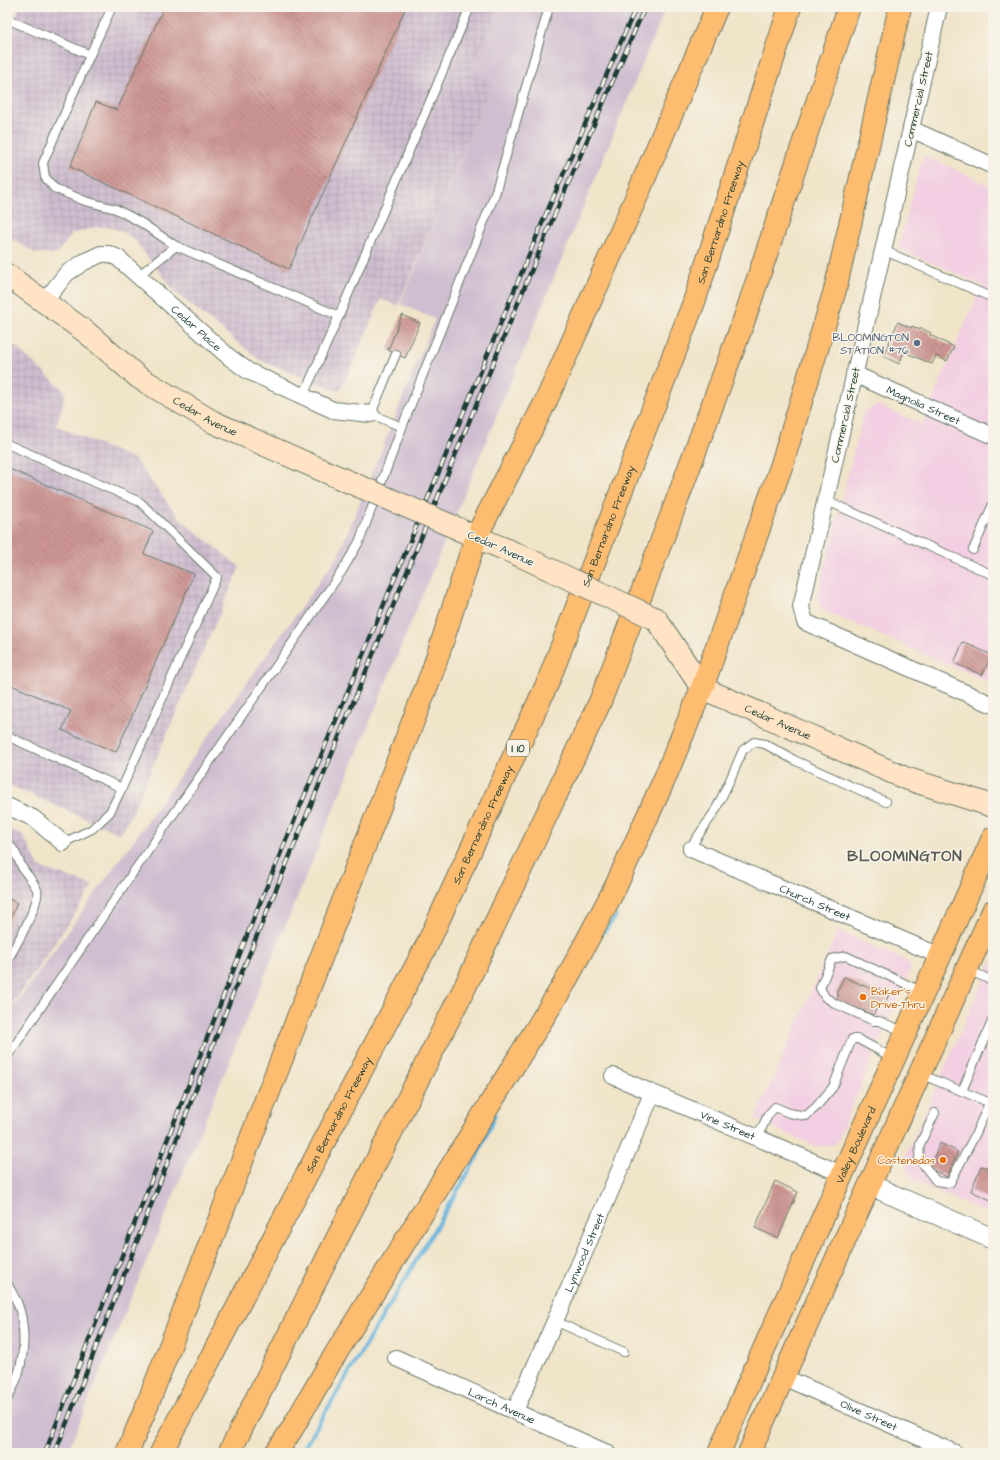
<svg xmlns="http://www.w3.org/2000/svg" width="1000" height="1460" viewBox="0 0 1000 1460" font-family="'Architects Daughter',sans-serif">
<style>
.built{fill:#f2cfe2}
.industrial{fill:url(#industrial-grid)}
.railway{fill:#cfbdd0}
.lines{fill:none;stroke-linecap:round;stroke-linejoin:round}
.stream{stroke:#64b4df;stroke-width:4}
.building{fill:url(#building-back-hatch)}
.service-casing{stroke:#687768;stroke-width:10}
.minor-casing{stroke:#687768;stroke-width:18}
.tertiary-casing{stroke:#687768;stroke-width:22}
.secondary-casing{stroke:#687768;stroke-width:24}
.primary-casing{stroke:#687768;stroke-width:24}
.motorway-casing{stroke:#687768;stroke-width:24}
.service{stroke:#fff;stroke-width:8}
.minor{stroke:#fff;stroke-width:16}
.tertiary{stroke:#fff;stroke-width:20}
.secondary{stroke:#fee4c5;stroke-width:22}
.primary{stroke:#fdbc6f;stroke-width:22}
.motorway{stroke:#fdbc6f;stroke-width:22}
.rail-casing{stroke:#1f3d34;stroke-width:4.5}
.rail{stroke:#f7f3e8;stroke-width:3;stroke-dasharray:9;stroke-linecap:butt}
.secondary-bridge-casing{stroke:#687768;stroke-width:24;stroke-linecap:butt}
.secondary-bridge{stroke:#fee4c5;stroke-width:22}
.service-dot{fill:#5c6f8a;stroke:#f7f3e8;stroke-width:1.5}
.food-dot{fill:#e8710a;stroke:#f7f3e8;stroke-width:1.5}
.labels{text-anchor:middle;stroke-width:3;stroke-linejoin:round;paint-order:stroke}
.shield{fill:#f7f3e8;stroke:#60746a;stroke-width:1}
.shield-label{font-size:10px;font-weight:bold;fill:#1f3d34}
.street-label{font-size:11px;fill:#1f3d34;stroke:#f7f3e8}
.service-label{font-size:11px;fill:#4e5e75;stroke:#f7f3e8;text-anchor:end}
.food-label{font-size:11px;fill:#c56008;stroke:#f7f3e8;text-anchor:start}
.district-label{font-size:15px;font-weight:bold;letter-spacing:1px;fill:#5c5c55;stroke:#f7f3e8}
</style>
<defs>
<pattern id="industrial-grid" width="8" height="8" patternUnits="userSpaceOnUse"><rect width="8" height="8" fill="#cfbdd0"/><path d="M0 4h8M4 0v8" fill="none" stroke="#b1a3b3"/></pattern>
<pattern id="building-back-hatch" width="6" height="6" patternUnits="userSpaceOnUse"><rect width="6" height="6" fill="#cd9593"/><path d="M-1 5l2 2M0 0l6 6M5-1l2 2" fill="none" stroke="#a67b79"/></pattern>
</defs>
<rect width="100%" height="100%" fill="#f7f3e8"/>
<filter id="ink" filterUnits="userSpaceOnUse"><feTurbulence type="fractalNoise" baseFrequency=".025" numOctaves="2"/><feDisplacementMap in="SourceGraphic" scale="8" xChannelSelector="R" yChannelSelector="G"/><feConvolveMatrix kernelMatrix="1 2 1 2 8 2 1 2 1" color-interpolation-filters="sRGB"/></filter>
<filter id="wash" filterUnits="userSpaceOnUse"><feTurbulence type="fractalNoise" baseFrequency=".012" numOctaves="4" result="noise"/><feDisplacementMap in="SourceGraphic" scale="16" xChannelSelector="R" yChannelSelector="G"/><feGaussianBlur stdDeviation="0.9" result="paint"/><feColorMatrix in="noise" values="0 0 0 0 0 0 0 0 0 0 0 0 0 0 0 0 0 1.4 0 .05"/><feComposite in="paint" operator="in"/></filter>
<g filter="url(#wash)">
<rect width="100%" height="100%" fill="#f0e4c9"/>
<g class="built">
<polygon points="923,155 993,187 993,684 821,609 817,598 864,411 878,405 922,424 982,285 898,248"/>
<polygon points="838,931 906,961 911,968 836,1144 817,1147 755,1119"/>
<polygon points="993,959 993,1216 916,1182 908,1173 904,1159"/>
</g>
<g class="industrial">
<polygon points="20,7 500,7 471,73 492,83 398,306 381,299 348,374 339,391 261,361 177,294 136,242 125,233 111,227 95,227 72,234 57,254 35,253 7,236 7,37"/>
<polygon points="7,339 66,392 56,426 134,459 180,519 240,567 130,818 120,834 7,784"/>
<polygon points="7,828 23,835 39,867 94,886 7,1012"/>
</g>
<polygon class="railway" points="500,7 666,7 67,1453 7,1453 7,1016 338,556 435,319 400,304 492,83 471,73"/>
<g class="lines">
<g class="stream">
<polyline points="603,933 616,916"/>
<polyline points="301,1453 461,1185 477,1157 495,1115"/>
</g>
</g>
<g id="blocks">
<g class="building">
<polygon points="164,7 406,7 289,269 70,167 96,102 117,110"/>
<polygon points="402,315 420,323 405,358 388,350"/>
<polygon points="898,322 911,328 912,326 920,330 921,328 931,333 930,335 954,347 947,361 936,356 932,364 904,352 899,364 883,356"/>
<polygon points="7,468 153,531 144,554 194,574 116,752 62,730 71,711 7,683"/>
<polygon points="963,642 992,655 993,652 993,663 989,661 982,675 954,663"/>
<polygon points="7,898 17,903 7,927"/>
<polygon points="844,977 876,991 877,988 889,994 884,1006 878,1003 874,1015 836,1000 839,995 836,993"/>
<polygon points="940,1143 958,1152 947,1177 929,1168"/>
<polygon points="993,1162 993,1201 971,1191 981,1166 990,1168"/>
<polygon points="775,1181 798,1192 778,1238 755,1228"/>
</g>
</g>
</g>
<g filter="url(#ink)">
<use href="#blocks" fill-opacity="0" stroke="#687768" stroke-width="1"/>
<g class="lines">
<defs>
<g id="service">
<polyline points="7,19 90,55 43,163 45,177 54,188 85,201 116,209 140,222 176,246 138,276"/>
<polyline points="90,55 112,7"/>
<polyline points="176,246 339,316 303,396"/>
<polyline points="883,250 993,298"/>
<polyline points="339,316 470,7"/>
<polyline points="396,354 371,414 402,427"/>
<polyline points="7,444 140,502 217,577 122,788 7,736"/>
<polyline points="825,500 993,575"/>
<polyline points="973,550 993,504"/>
<polyline points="63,843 92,829 110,812 122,788"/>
<path d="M7 844C15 847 18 860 22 867 26 875 34 881 37 890 41 902 14 949 7 961"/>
<polyline points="691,849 692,845 715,811 729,782 743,750 754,742 765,744 794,760 886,802"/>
<polyline points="968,970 993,981"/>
<polyline points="905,1032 879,1021 874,1021 836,1004 825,997 820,988 832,959 846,956 923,992"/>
<polyline points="7,1057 132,874 342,571 359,542 406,417 495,194 549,7"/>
<polyline points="920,1074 993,1104"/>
<polyline points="962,1091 993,1019"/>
<polyline points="935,1113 920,1144 919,1159 936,1181 950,1183 976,1133 989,1103"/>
<polyline points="757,1138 768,1115 775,1107 789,1113 806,1116 816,1107 833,1087 852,1039 858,1039 893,1058"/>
<path d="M7 1283C10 1289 14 1296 17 1302 26 1324 25 1353 18 1375 15 1384 11 1392 7 1400"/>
<polyline points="555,1321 624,1352"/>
</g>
<g id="minor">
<polyline points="939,7 801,607 805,622 993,705"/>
<polyline points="911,129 993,166"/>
<path id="s1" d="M44 302 67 273 84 262 101 254H109L118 258 229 357 248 371 333 410 371 414"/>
<path id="s2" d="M854 374 993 436"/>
<polyline points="7,806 33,818 63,843"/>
<path id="s3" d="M691 849 940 956"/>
<path id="s4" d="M613 1076 842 1174"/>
<path id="s5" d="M396 1358 607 1453"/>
<path id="s6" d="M783 1377 955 1453"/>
<path id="s7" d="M515 1411 555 1321 652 1094"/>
</g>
<polyline id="tertiary" points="870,1185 993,1239"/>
<g id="secondary">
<path id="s8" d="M7 275 86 332 138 377 213 422 340 478"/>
<polyline points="460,530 521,556"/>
<path id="s9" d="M656 619 702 688 905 778 993 806"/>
</g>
<g id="primary">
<path id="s10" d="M719 1453 750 1380 993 838"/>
<polyline points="749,1453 993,911"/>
</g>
<g id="motorway">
<polyline points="127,1453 146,1408 433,670 476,537 546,401 636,198 717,7"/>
<path id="s11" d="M161 1453 427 945 548 682 694 302 790 7"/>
<polyline points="229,1453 351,1211 465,987 600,702 673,511 744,320 849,7"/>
<polyline points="276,1453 292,1429 330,1363 564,984 615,888 664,780 702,688 782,464 835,290 900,7"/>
</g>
</defs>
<use href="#service" class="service-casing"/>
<use href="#minor" class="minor-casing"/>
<use href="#tertiary" class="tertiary-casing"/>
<use href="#secondary" class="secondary-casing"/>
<use href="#primary" class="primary-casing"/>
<use href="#motorway" class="motorway-casing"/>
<use href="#service" class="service"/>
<use href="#minor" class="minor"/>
<use href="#tertiary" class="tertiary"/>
<use href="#secondary" class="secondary"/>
<use href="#primary" class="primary"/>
<use href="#motorway" class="motorway"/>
<defs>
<g id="rail">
<polyline points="45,1453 255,915 543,221 636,7"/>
<polyline points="55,1453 232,996 551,223 645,7"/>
</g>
</defs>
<use href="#rail" class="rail-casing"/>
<use href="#rail" class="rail"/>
<defs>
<g id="secondary-bridge">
<polyline points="340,478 459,529"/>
<polyline points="521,556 656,619"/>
</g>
</defs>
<use href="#secondary-bridge" class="secondary-bridge-casing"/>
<use href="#secondary-bridge" class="secondary-bridge"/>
</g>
</g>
<circle class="service-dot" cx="917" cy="343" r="4"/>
<g class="food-dot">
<circle cx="863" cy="997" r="4"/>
<circle cx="943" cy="1160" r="4"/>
</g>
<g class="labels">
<rect class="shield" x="507" y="740" width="22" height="16" rx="3"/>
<g class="shield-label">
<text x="518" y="752">I 10</text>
</g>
<g class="street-label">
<text transform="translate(918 99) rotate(-77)" y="4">Commercial Street</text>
<text dy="4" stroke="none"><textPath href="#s11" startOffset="1354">San Bernardino Freeway</textPath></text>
<text dy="4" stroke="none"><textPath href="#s1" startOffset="199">Cedar Place</textPath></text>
<text dy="4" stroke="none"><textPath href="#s2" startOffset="76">Magnolia Street</textPath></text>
<text dy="4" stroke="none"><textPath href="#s8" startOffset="244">Cedar Avenue</textPath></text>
<text transform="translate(845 415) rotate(-77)" y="4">Commercial Street</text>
<text dy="4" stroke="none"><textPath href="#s11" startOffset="1030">San Bernardino Freeway</textPath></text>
<text transform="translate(501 548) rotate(24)" y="4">Cedar Avenue</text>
<text dy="4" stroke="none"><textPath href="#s9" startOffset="166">Cedar Avenue</textPath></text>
<text dy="4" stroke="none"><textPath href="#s11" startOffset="706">San Bernardino Freeway</textPath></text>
<text dy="4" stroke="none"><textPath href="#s3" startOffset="135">Church Street</textPath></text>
<text dy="4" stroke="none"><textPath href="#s11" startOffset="382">San Bernardino Freeway</textPath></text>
<text dy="4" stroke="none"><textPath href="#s4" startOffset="125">Vine Street</textPath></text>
<text dy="4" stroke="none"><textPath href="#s10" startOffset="337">Valley Boulevard</textPath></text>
<text dy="4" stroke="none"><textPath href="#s7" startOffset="173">Lynwood Street</textPath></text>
<text dy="4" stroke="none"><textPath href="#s5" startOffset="116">Larch Avenue</textPath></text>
<text dy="4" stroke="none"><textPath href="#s6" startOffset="94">Olive Street</textPath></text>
</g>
<g class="service-label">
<text x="909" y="341">BLOOMINGTON<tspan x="909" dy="13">STATION #76</tspan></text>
</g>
<g class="food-label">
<text x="871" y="995">Baker's<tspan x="871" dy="13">Drive-Thru</tspan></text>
<text x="935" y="1164" text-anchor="end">Castenedas</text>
</g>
<g class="district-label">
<text x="905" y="861">BLOOMINGTON</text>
</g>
</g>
<rect width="1000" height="1460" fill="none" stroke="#f7f3e8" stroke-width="24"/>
</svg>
